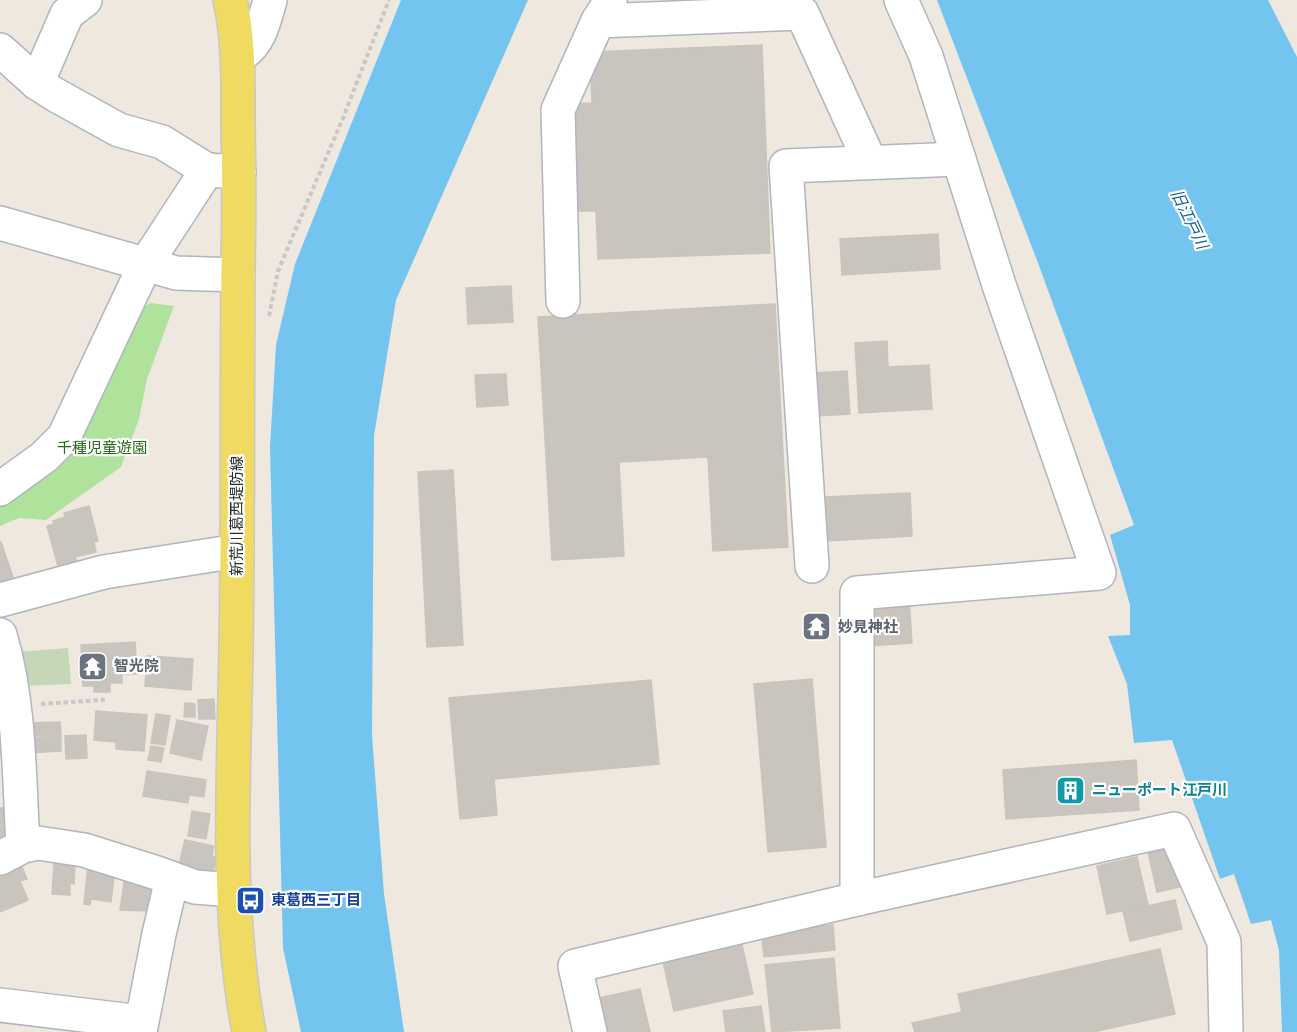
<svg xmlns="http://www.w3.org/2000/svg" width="1297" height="1032" viewBox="0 0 1297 1032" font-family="'Fira Sans','Noto Sans JP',sans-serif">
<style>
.green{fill:#afe39c}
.cemetery{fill:#c4d7b6}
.water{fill:#73c4ee}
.building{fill:#c9c5be;stroke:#c9c5b8;stroke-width:1.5}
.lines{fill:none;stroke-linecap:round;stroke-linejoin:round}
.minor-casing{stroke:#b2b4bf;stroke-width:36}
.major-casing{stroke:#c8c8c8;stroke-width:36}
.path{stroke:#c8c8c8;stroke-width:4;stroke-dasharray:4.5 3;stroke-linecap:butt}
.minor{stroke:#fff;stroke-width:33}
.major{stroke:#f0da61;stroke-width:33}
.labels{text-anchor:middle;stroke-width:4.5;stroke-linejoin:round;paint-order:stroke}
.park-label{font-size:15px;fill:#256a1b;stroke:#fff}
.street-label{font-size:15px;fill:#2c2c2c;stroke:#fff}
.worship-label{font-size:15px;font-weight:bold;fill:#5b616d;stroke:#fff;text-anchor:start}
.culture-label{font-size:15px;font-weight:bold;fill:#0d838f;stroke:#fff;text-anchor:start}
.transit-label{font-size:15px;font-weight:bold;fill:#164399;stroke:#fff;text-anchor:start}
.water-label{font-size:16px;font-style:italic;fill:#0e619e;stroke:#fff}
</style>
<rect width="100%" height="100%" fill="#eee8df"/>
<polygon class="green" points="151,303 174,306 147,379 139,419 121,467 46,520 19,518 0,526 0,502 136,311"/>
<polygon class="cemetery" points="68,648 71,684 21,686 17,652"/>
<g class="water">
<polygon points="401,0 528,0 396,300 374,436 372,735 384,894 404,1032 301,1032 283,948 270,447 276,345 295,264"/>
<polygon points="937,0 1268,0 1297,57 1297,1032 1282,1032 1279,950 1271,920 1251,924 1234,874 1220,879 1172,740 1134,743 1127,684 1108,636 1130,635 1130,605 1110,535 1134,525 1038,263"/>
</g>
<g class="building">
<polygon points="762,45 770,253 598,259 596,211 578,211 574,104 592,103 590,52"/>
<polygon points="938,234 940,269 842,275 840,239"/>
<polygon points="511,286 513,322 468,324 466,288"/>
<polygon points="775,304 788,547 713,551 708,457 619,462 624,556 552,560 538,317"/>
<polygon points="887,341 888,367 929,365 932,409 859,413 855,343"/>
<polygon points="847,371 850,414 816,416 814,373"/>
<polygon points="506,374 508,405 477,407 475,375"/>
<polygon points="453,470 463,645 427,647 418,472"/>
<polygon points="910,493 912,536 827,541 825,497"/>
<polygon points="89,506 98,541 94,542 96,552 75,557 78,565 59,570 47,526 54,524 53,521 65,517 64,513"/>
<polygon points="1,542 13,577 0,581 0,543"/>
<polygon points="909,597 912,643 868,646 866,620 881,599"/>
<polygon points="135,642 137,674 122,674 122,683 110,683 110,692 94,692 94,686 83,686 81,645"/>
<polygon points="147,656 193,659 191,690 145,686"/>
<polygon points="812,679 826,847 768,852 754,684"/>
<polygon points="651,680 659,764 494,779 497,815 460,819 449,698"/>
<polygon points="214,699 215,719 199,719 198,700"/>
<polygon points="185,703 195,704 195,717 184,717"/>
<polygon points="96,711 147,715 144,751 116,749 116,742 94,740"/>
<polygon points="156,714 170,716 165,745 151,743"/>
<polygon points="177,720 208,726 201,760 170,753"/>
<polygon points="60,722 61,735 26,736 26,723"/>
<polygon points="86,735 87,758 66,759 65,736"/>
<polygon points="61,736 61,751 27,753 26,738"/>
<polygon points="151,746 164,748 161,762 148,760"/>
<polygon points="1136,760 1139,810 1006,819 1003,770"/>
<polygon points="147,771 206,780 204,797 189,795 188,803 143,796"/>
<polygon points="9,807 12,841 0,842 0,808"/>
<polygon points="192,811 210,814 206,839 188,836"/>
<polygon points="185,840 214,846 212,856 216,857 212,876 178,869"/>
<polygon points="1175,846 1184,886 1157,892 1148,852"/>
<polygon points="1137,857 1148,905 1107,914 1097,866"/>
<polygon points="19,860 27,879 20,881 28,900 0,912 0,867"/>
<polygon points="54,864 75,865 74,884 70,883 70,895 52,894"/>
<polygon points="88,864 115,867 111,902 91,899 90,905 84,904"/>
<polygon points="125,876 153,881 148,911 120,910"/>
<polygon points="1175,900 1182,929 1130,941 1123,911"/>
<polygon points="833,925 835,950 764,957 761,932"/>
<polygon points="741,940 753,994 674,1011 662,957"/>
<polygon points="1160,949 1175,1014 1093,1032 915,1032 912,1023 962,1012 958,994"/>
<polygon points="834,958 840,1028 772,1032 765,965"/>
<polygon points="640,989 650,1032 598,1032 590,1000"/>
<polygon points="761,1006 765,1032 726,1032 723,1011"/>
</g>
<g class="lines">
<defs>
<g id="minor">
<polyline points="598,21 802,13 870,162"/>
<polyline points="0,50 37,83 54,94 119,130 162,142 207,170"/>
<path d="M238 56C259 46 264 22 270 0"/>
<polyline points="37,83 67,14 85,0"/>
<polyline points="0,223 176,273 238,275"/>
<polyline points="563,301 558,110 598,21 610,2"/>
<polyline points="0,489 44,457 64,437 145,265 207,170 239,172"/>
<polyline points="812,566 786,166 959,159"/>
<polyline points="0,600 104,572 237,551"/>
<path d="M0 635C20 702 19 776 23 846"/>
<polyline points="0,858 23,846 38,843 84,850 157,873 195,887 233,890"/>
<polyline points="857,899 857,593 1099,573 1000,288 926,56 901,0"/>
<polyline points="0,1005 141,1022"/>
<polyline points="140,1032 159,934 172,879"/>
<polyline points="590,1032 575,966 857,899 1174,829 1224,942 1226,1032"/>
</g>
<path id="major" d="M230 0C239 39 238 79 238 119 239 169 239 219 238 269 237 396 238 522 236 649 234 777 225 905 249 1032"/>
</defs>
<use href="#minor" class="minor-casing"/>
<use href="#major" class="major-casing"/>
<g class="path">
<polyline points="269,316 278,271 343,118 389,0"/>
<polyline points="41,704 103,700 102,696"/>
</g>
<use href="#minor" class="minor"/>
<use href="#major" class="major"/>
</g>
<defs>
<symbol id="temple-square" viewBox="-11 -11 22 22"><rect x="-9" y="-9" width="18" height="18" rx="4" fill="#6b7280" stroke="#fff"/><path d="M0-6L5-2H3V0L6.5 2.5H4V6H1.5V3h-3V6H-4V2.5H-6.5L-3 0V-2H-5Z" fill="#fff"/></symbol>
<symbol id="building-square" viewBox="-11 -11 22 22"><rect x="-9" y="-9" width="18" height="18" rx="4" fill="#0f9aa8" stroke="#fff"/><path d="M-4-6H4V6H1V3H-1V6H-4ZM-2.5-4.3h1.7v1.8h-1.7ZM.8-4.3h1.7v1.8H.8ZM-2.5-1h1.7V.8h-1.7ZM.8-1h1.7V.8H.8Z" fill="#fff"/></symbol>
<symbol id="bus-square" viewBox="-11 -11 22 22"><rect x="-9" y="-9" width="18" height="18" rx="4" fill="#1a4fb4" stroke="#fff"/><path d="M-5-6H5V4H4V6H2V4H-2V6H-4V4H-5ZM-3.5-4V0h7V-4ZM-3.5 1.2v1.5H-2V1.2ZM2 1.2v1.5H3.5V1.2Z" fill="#fff"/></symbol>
</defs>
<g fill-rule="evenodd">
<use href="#temple-square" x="800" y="610" width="33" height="33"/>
<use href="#temple-square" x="76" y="650" width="33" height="33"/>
<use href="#building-square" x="1054" y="774" width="33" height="33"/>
<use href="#bus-square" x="234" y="884" width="33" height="33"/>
</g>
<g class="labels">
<g class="park-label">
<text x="102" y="453">千種児童遊園</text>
</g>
<g class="street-label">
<text transform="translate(237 516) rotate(-90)" y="5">新荒川葛西堤防線</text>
</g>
<g class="worship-label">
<text x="838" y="632">妙見神社</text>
<text x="114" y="671">智光院</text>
</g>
<g class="culture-label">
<text x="1092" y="795">ニューポート江戸川</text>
</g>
<g class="transit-label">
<text x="271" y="905">東葛西三丁目</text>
</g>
<g class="water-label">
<text transform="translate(1190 219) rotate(64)" y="6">旧江戸川</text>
</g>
</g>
</svg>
